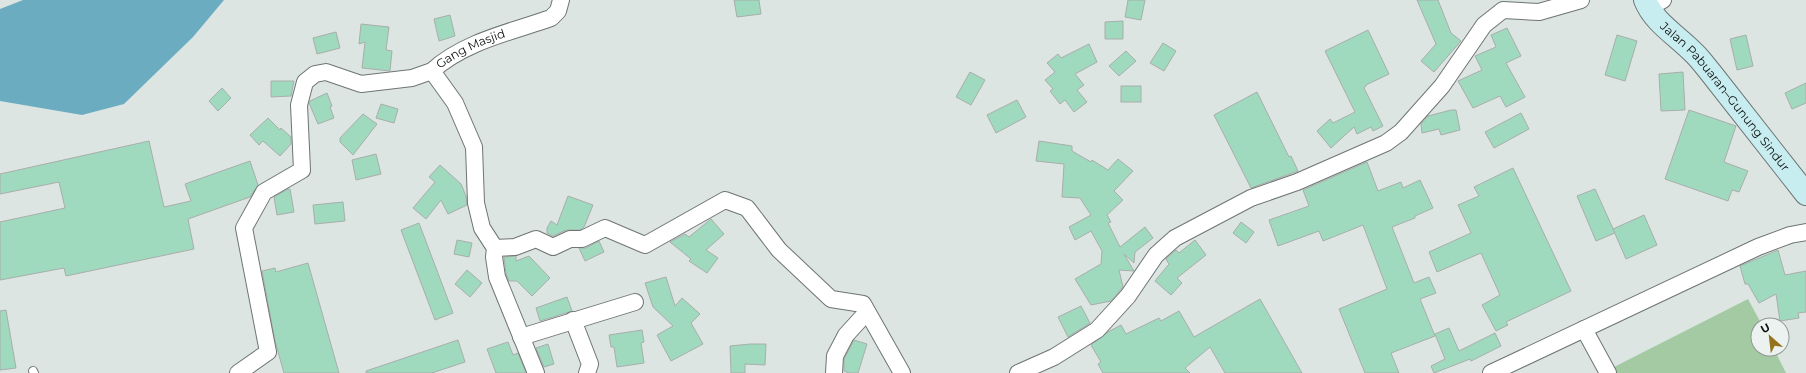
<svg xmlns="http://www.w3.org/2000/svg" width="1806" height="373" viewBox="0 0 1806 373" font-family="Montserrat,sans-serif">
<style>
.green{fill:#a4caa3}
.water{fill:#6cacc1}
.building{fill:#9fdabe;stroke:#a8aeab}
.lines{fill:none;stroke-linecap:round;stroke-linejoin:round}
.lane-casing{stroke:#6e7573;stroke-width:10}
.street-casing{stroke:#6e7573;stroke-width:18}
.secondary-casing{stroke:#6e7573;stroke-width:24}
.lane{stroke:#fff;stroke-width:8}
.street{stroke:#fff;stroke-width:16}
.secondary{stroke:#c8edf0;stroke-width:22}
.labels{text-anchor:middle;stroke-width:4;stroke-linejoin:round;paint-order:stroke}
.street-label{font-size:12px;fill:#0b0e0d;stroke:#ebf2f0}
</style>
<rect width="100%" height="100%" fill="#dde5e3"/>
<polygon class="green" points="1748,299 1762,325 1758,325 1758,349 1774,349 1786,373 1613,373 1610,369"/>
<polygon class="water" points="23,0 224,0 193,37 124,104 82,115 0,101 0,9"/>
<g class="building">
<polygon points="734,0 759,0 761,14 737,17"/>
<polygon points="1128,0 1145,0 1141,20 1125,17"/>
<polygon points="1417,0 1438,0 1451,33 1461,41 1434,72 1421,61 1436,44"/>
<polygon points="450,15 455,36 439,41 434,19"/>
<polygon points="1123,21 1123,39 1105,39 1105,22"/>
<polygon points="361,24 389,27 386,50 392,51 390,71 362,68 365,42 359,44"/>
<polygon points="1507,28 1521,56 1506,63 1525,97 1506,107 1500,96 1473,108 1458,81 1482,70 1475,56 1496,47 1491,35"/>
<polygon points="1368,30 1389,74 1366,85 1366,86 1364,88 1383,126 1373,131 1371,127 1357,134 1354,127 1331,148 1317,131 1330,119 1333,123 1355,112 1325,51"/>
<polygon points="336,32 340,48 317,54 313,38"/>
<polygon points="1617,35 1637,41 1625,81 1605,75"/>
<polygon points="1746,35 1753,66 1737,70 1730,39"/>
<polygon points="1163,43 1176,51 1164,71 1150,63"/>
<polygon points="1089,44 1097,62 1075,74 1084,85 1077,90 1087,102 1074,112 1065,100 1060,104 1050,91 1053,89 1045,80 1055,72 1047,63 1058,54 1061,58"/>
<polygon points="1126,51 1136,61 1119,76 1109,66"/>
<polygon points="970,72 985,80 971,105 956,97"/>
<polygon points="1683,72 1685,110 1661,111 1659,74"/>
<polygon points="271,81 294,81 291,96 271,97"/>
<polygon points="1806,83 1806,103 1792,109 1785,93"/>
<rect x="1121" y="86" width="20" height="16"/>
<polygon points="222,88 231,98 218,111 209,101"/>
<polygon points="1257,92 1289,157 1291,156 1298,171 1251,188 1214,115"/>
<polygon points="327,93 332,106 330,107 334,118 318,124 309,103 310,101"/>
<polygon points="1017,100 1026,117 996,133 987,115"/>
<polygon points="381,104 398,109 394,123 376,118"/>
<polygon points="1451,110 1456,110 1460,130 1441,135 1439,129 1422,133 1421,124 1428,116"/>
<polygon points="1689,110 1736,126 1724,162 1748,171 1739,192 1732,190 1728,201 1665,179"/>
<polygon points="1521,113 1529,129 1494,148 1485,132"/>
<polygon points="363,114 377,124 353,155 340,142 340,138"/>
<polygon points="268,118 280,130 281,128 291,137 291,144 280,156 263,141 259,145 250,135"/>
<polygon points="149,141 164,207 191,201 185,184 250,161 258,185 250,197 188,219 194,249 66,276 64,268 0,280 0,222 65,208 59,182 0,194 0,174"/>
<polygon points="1039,141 1072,146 1072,151 1091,162 1092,160 1108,170 1118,159 1133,171 1114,191 1123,200 1107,215 1111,222 1108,223 1120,247 1145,227 1153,238 1135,252 1134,263 1124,254 1134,271 1119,270 1123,287 1111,301 1091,305 1075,279 1101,264 1102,251 1091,231 1075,240 1069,227 1091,215 1080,198 1062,197 1064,164 1036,161"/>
<polygon points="376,154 381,174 356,180 352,160"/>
<polygon points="1367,162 1378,191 1401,182 1403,188 1420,180 1433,208 1415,216 1415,218 1392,227 1414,283 1429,277 1436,293 1420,299 1435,336 1391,353 1399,373 1365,373 1339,309 1387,289 1363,225 1323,241 1319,231 1278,246 1269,220 1309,206 1303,190"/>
<polygon points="440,165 461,184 466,196 467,205 448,214 441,200 426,219 413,208 435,182 429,177"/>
<polygon points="1513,168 1571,291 1506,322 1508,325 1496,331 1482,305 1500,295 1481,253 1437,272 1429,252 1471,233 1458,205 1479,196 1474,187"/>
<polygon points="288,189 290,189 294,212 277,215 274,197"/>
<polygon points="1595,189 1615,233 1596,241 1577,196"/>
<polygon points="568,196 593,205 584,227 580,230 566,230 553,236 547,233 547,228 551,221 557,225"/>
<polygon points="343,202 345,221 315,224 313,205"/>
<polygon points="1644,215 1657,245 1626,259 1613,229"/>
<polygon points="711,219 724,234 706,250 718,258 707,273 689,261 691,259 670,242 685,234 689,237"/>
<polygon points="1241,222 1254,232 1246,243 1233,233"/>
<polygon points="419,223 453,313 435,320 401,230"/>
<polygon points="457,240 472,243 469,257 454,254"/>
<polygon points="1195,240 1206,255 1177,278 1182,283 1171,295 1155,281 1169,264 1166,259 1176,250 1179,253"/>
<polygon points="599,241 604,252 585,261 579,248 586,248"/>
<polygon points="1778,250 1785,275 1806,271 1806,312 1798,313 1799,318 1780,321 1776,294 1759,303 1748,284 1745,284 1740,266"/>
<polygon points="516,256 516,261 529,256 550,278 532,296 517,281 509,281 506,274 504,257"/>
<polygon points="308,263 339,373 284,373 275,341 262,271 275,268 276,272"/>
<polygon points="467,270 482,283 470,297 455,284"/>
<polygon points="666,277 675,306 682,298 700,314 691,323 703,344 671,361 657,335 673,326 653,307 645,283"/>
<polygon points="567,297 572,311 540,321 536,308"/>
<polygon points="1260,299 1302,373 1225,373 1210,347 1185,368 1190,373 1103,373 1098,364 1101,362 1091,345 1108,332 1121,325 1126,334 1159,318 1161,321 1179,311 1194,337"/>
<polygon points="1081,306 1090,323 1068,337 1058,317"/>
<polygon points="6,310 16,368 0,370 0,311"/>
<polygon points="1449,328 1459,351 1495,333 1501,346 1471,361 1470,359 1434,373 1431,366 1445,359 1435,334"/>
<polygon points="642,330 644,342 641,343 644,363 617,367 614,347 611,347 609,335"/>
<polygon points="458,340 465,362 432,373 366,373 366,371"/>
<polygon points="854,340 867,344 858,373 849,373 844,371 844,359"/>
<polygon points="508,342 513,355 518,353 526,373 496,373 487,349"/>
<polygon points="548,344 554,364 544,367 536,348"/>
<polygon points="750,344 766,344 765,365 745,364 745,373 731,373 730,346"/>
</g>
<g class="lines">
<defs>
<polyline id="lane" points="33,371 34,373"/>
<g id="street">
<polyline points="1648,8 1663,0"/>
<polyline points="495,248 515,247 536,239 553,247 570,239 582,239 605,228 645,245 725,200 747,208 779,250 831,299 863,304 902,373"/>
<polyline points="573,320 590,364 587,373"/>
<polyline points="1584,329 1608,373"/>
<polyline points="521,337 635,302"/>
<polyline points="238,373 268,352 244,228 264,192 302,170 299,105 305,82 315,74 326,72 361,84 412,78 432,71"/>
<path id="s1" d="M536 373 497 277 494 257 495 248 482 228 476 203 474 147 455 103 432 71C463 42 511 32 551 18L558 11 561 0"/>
<polyline points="834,373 835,356 846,335 867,312"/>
<polyline points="1018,373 1054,357 1097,330 1128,296 1156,255 1175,238 1251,198 1297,182 1386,143 1401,132 1442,86 1484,25 1503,10 1539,12 1581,0"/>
<polyline points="1491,373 1758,247 1790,235 1806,232"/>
</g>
<g id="secondary">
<path id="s2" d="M1645 0C1654 23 1678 36 1695 54 1701 60 1706 67 1711 73L1806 194"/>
</g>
</defs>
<use href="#lane" class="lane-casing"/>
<use href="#street" class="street-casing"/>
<use href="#secondary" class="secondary-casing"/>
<use href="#lane" class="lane"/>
<use href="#street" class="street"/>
<use href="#secondary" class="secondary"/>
</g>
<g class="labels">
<g class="street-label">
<text dy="4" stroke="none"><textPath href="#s1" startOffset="371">Gang Masjid</textPath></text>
<text dy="4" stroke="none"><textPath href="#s2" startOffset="126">Jalan Pabuaran–Gunung Sindur</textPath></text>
</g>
</g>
<g transform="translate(1770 337) rotate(332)"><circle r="19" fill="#ebf2f0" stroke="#919795"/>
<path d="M0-3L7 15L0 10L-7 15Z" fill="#94731b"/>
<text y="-6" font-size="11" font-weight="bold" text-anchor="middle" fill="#0b0e0d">U</text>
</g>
</svg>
